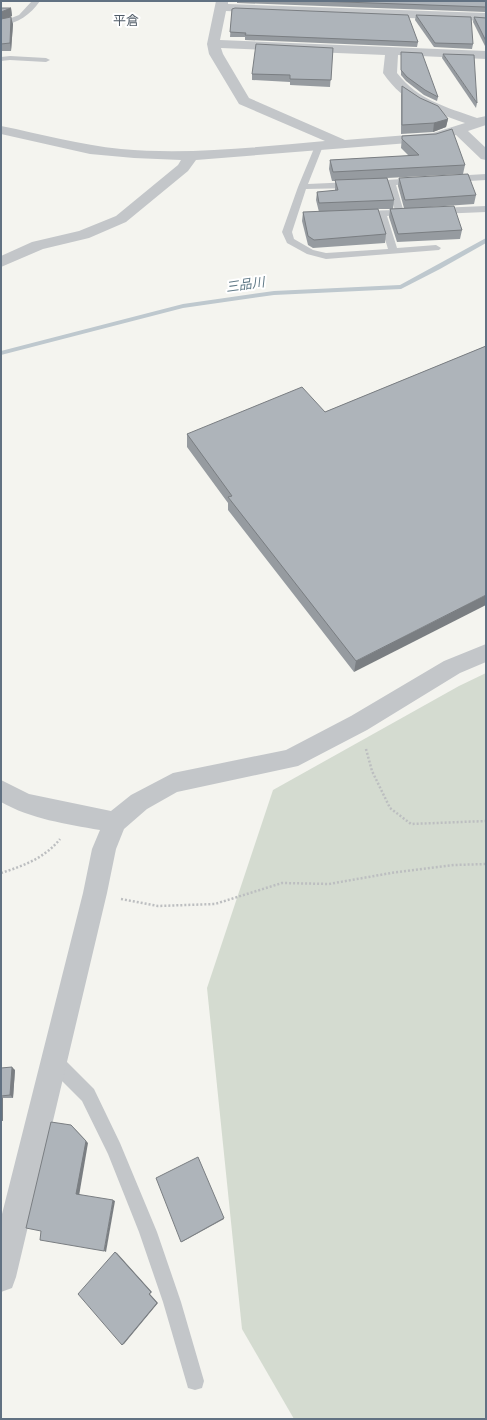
<svg xmlns="http://www.w3.org/2000/svg" width="487" height="1420" viewBox="0 0 487 1420" font-family="'Source Sans 3','Noto Sans JP',sans-serif">
<style>
.green{fill:#d4dbd0}
.lines{fill:none;stroke-linecap:round;stroke-linejoin:round}
.stream{fill:#bec8ce;fill-rule:evenodd}
.path{stroke:#bcbec0;stroke-width:2.5;stroke-dasharray:2 2;stroke-linecap:butt}
.lane{fill:#c3c6c9;fill-rule:evenodd}
.street{fill:#c3c6c9;fill-rule:evenodd}
.wall{fill:#969ba0}
.shaded-wall{fill:#7a7e82}
.building{fill:#aeb4ba;stroke:#7a7e82}
.labels{text-anchor:middle;stroke-width:4;stroke-linejoin:round;paint-order:stroke}
.far-neighbourhood-label{font-size:13px;fill:#4f5b67;stroke:#fff}
.far-water-label{font-size:13px;font-style:italic;fill:#617a87;stroke:#fff}
</style>
<rect width="100%" height="100%" fill="#f4f4ef"/>
<polygon class="green" points="486,673 486,1419 294,1419 242,1329 207,988 273,790 459,686"/>
<g class="lines">
<polygon class="stream" points="486,238 486,243 440,269 401,289 274,295 183,308 1,355 1,351 183,304 274,291 400,285"/>
<g class="path">
<polyline points="366,749 372,771 390,808 411,824 486,821"/>
<path d="M1 873C23 866 45 858 60 839"/>
<polyline points="121,899 158,906 215,904 282,883 329,884 391,873 454,865 486,864"/>
</g>
<g class="lane">
<path d="M32 1H40C30 15 18 23 1 26V22L19 15Z"/>
<polygon points="10,56 46,58 50,60 46,62 10,60 1,61 1,57"/>
<polygon points="319,143 323,146 308,184 352,182 356,185 352,188 306,189 292,232 294,239 313,250 326,253 388,249 378,216 362,217 358,214 362,211 395,210 387,186 372,187 368,184 372,181 416,178 419,179 420,181 419,183 396,185 403,209 409,210 410,212 409,214 387,216 397,248 436,245 441,248 439,250 326,259 307,254 287,243 282,232 298,187 315,146"/>
<polygon points="486,174 486,180 452,182 448,179 452,176"/>
<polygon points="486,206 486,212 438,214 434,211 438,208"/>
<polygon points="54,1053 60,1055 94,1089 120,1143 157,1232 181,1302 204,1381 202,1388 195,1390 188,1388 163,1302 139,1232 108,1154 82,1101 48,1067 46,1061 48,1055"/>
</g>
<g class="street">
<path d="M216 1H228V4L486 13V21L226 11 220 40 486 51V59L398 55 397 73C418 100 446 107 477 118L486 116V125L468 131 486 148V160L481 159 456 135 434 141 196 160 188 171 126 222 89 238 43 249 1 267V256L32 242 79 231 116 216 178 165 181 160 134 158 90 154 1 134V126C41 134 80 145 121 149 189 155 257 147 325 141L239 104 209 54 207 44ZM221 48 385 55 383 73C405 105 430 110 465 123L433 133 345 140 249 98 223 54Z"/>
<path d="M486 644V662L460 673 367 730 298 766 177 792 147 809 124 829 116 849 107 893 16 1277 12 1288 1 1292V1218L83 893 92 849 100 830C66 824 31 819 1 802V780L29 794 111 811 131 795 173 773 286 750 351 716 444 661Z"/>
</g>
</g>
<g class="wall">
<polygon points="237,1 486,1 486,12 237,3"/>
<polygon points="1,8 11,8 12,16 9,17 13,24 11,51 1,51"/>
<polygon points="232,9 418,42 417,47 245,40 245,37 230,37"/>
<polygon points="416,15 473,44 472,49 434,47 415,20"/>
<polygon points="474,17 486,18 486,48 473,22"/>
<polygon points="333,48 330,87 290,85 290,82 252,80 252,74"/>
<polygon points="401,52 438,97 437,101 424,95 406,81 401,75"/>
<polygon points="443,54 477,103 476,108 442,58"/>
<polygon points="402,86 448,119 446,127 433,132 401,134 401,95"/>
<polygon points="402,136 465,165 463,174 387,178 394,200 393,209 378,209 386,234 385,243 313,248 308,245 302,221 303,212 319,212 316,200 317,192 335,191 335,181 332,181 329,169 330,160 409,156 401,148"/>
<polygon points="399,178 476,195 474,204 416,208 462,230 460,239 397,242 389,217 390,209 404,208 398,186"/>
<polygon points="486,346 354,672 228,510 228,503 187,447 187,434 325,412"/>
<polygon points="1,1068 15,1070 13,1098 3,1098 3,1121 1,1121"/>
</g>
<g class="shaded-wall">
<polygon points="11,8 12,16 1,21 1,12"/>
<polygon points="11,17 13,24 11,51 10,43"/>
<polygon points="448,119 446,127 433,132 434,123"/>
<polygon points="486,595 486,605 354,672 356,661"/>
<polygon points="12,1067 15,1070 13,1098 10,1095"/>
<polygon points="1,1096 3,1098 3,1121 1,1120"/>
<polygon points="71,1125 88,1143 79,1196 76,1194"/>
<polygon points="113,1200 115,1201 106,1252 104,1251"/>
<polygon points="224,1218 224,1219 182,1242 181,1242"/>
<polygon points="115,1252 117,1253 152,1292 150,1294 158,1303 124,1344 122,1345 149,1294"/>
</g>
<g class="building">
<polygon points="315,1 486,1 486,7"/>
<polygon points="1,8 11,8 1,12"/>
<polygon points="235,8 408,15 418,42 245,35 246,33 230,32 232,9"/>
<polygon points="416,15 471,17 473,44 435,43"/>
<polygon points="11,17 10,43 1,44 1,19"/>
<polygon points="474,17 486,18 486,41"/>
<polygon points="256,44 333,48 331,80 290,79 290,75 252,74"/>
<polygon points="401,52 422,53 438,97 425,90 407,77 401,70"/>
<polygon points="443,54 474,55 477,103"/>
<polygon points="402,86 420,98 438,106 448,119 434,123 402,125"/>
<polygon points="452,129 465,165 333,172 330,160 419,155 402,139 402,136 436,134"/>
<polygon points="468,174 476,195 405,200 399,178"/>
<polygon points="387,178 394,200 319,203 317,192 338,190 335,180"/>
<polygon points="454,206 462,230 398,234 390,209"/>
<polygon points="378,209 386,234 314,240 308,236 303,212"/>
<polygon points="486,346 486,595 356,661 228,497 232,496 187,434 302,387 325,412"/>
<polygon points="12,1067 10,1095 1,1096 1,1068"/>
<polygon points="51,1122 71,1125 86,1141 76,1194 113,1200 104,1251 40,1240 41,1231 26,1228"/>
<polygon points="198,1157 224,1218 181,1242 156,1178"/>
<polygon points="115,1252 151,1292 149,1294 157,1303 122,1345 78,1294"/>
</g>
<g class="labels">
<g class="far-neighbourhood-label">
<text x="126" y="25">平倉</text>
</g>
<g class="far-water-label">
<text transform="translate(245 284) rotate(-8)" y="5">三品川</text>
</g>
</g>
<rect width="487" height="1420" fill="none" stroke="#617182" stroke-width="4"/>
</svg>
